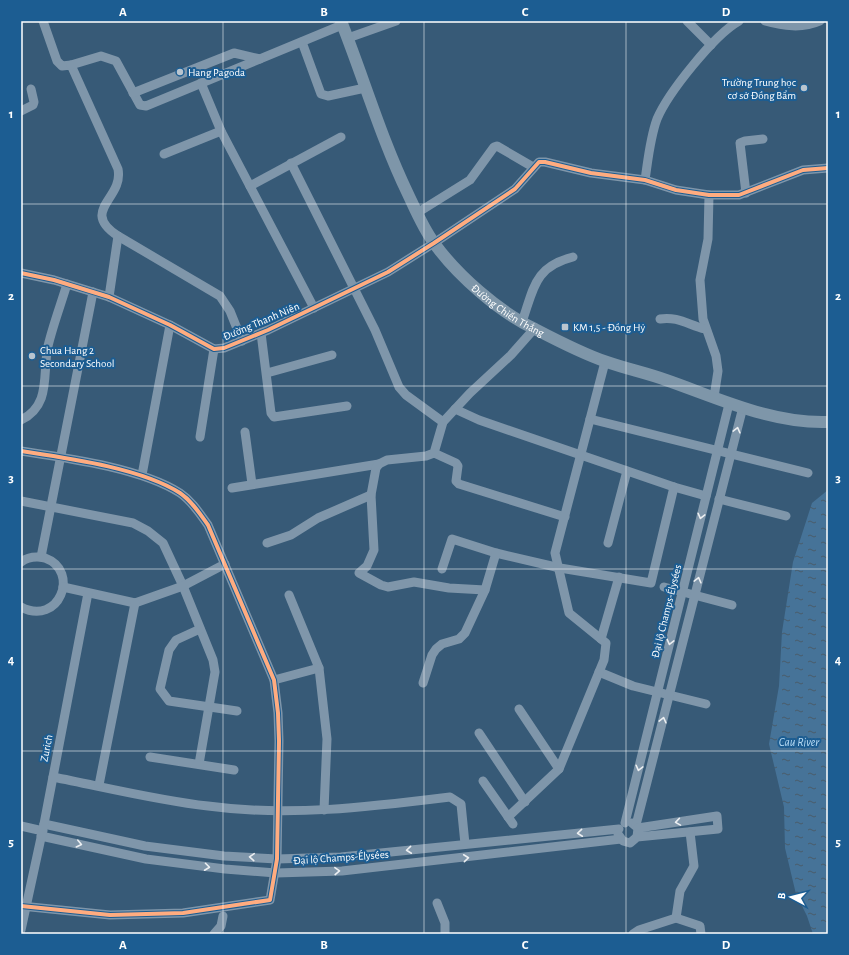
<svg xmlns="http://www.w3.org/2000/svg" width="849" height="955" viewBox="0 0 849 955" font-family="'Alegreya Sans',sans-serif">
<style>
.water{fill:url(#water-ripples)}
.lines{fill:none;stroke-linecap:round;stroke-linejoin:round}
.minor{stroke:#7f96aa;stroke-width:9}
.major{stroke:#7e96a9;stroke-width:12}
.cycleway-casing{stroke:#1c5d92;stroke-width:6}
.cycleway{stroke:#ffac80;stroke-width:4}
.oneway{stroke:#eceff2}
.grid{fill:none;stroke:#fff;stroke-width:1;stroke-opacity:0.55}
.poi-dot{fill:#b9c5cf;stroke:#1c5d92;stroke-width:1.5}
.labels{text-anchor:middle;stroke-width:4;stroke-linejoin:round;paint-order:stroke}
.poi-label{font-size:11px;fill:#fff;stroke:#1c5d92;text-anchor:start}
.street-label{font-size:11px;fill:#fff;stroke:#1c5d92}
.water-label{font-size:12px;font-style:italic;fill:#b9dcf5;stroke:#1c5d92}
.neatline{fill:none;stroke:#fff;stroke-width:1.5}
.grid-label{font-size:13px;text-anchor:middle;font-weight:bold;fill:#fff}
</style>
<defs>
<pattern id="water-ripples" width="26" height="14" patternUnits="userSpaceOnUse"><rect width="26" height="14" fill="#467398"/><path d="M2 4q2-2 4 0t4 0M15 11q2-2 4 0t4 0" fill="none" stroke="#4a5c6a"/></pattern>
</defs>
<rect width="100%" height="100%" fill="#375a77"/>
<polygon class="water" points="828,490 828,934 813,934 807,916 796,894 785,848 784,807 769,744 779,686 782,632 793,562 812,503"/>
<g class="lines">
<g class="minor">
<path d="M43 21 57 61 62 66 71 65 118 169C124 199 79 210 118 236L220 296 230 311 242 341"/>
<polyline points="687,21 711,45"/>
<path d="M765 21C783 26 802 29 820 21"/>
<polyline points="348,38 396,21"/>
<polyline points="302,42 321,94 328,96 365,88"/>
<polyline points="71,65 101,56 116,61 140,105 146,106 342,25"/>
<polyline points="201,83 221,131 314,308"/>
<polyline points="133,93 234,53 260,59"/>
<polyline points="21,111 33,105 34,102 31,89"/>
<polyline points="164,154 221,131"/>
<polyline points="291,163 375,330 399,387 406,395 443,422"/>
<path d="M645 180C648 160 650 138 657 119 668 93 714 35 739 21"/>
<polyline points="250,186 341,137"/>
<polyline points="746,193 740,143 745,141 763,139"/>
<polyline points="709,195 708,239 700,280 703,319 716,356 718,371 714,397"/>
<polyline points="417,213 470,180 494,147 497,146 533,167"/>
<polyline points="21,273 54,280 109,297 170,325 214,349 224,348 268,330 388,272 434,243 515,189 539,162 545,162 591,173 645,180 676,190 709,195 739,195 803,170 828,168"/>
<polyline points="109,297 118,236"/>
<path d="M660 319C677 316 689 325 705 329"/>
<path d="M522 322C534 288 534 267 573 257"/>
<polyline points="261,333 271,413 274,417 347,406"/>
<polyline points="267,373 332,355"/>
<polyline points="455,409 479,420 674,487 706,496"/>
<polyline points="590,419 808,473"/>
<path d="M21 420C52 405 42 373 48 346 53 325 61 304 67 284"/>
<polyline points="245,432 252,484"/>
<polyline points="200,437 214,349"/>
<path d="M21 451C67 458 141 468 180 493 192 501 200 514 208 525L274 680 278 713 279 741 277 859 270 900 183 913 110 915 21 906"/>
<polyline points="434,453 456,463 458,466 456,481 459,484 565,517"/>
<polyline points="142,475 170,325"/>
<polyline points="232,488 379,464"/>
<polyline points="719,499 786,516"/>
<polyline points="21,501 133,523 148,531 163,543 183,586 213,660 215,672 199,764"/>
<polyline points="267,543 291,535 318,518 371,495"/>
<polyline points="608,543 627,471"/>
<polyline points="41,557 93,292"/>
<path d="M21 562C28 557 36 556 45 558 81 571 59 627 21 607"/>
<polyline points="442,569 452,539 496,553 560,568 651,583 674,487"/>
<polyline points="63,587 135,603 183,586 225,564"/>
<polyline points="664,587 732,605"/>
<polyline points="485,590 449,588 414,582 388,587 381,585 359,573 367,566 374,550 371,495 376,468 379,464 387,460 426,456 434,453 443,422 470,393 511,355 534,329"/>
<polyline points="289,595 319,668 327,739 324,810"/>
<polyline points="200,629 176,640 169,650 160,689 169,701 237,711"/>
<polyline points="601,639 619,577"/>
<polyline points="599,672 633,686 706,704"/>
<polyline points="274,680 319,668"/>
<polyline points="423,683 432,655 436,649 442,644 459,639 465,633 485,590 496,553"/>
<polyline points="519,709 559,769"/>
<polyline points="479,733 525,802"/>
<polyline points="150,757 234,770"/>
<path d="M53 777C104 787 156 800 208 806 288 817 369 807 450 797L461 804 465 844"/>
<polyline points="483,781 513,824"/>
<polyline points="99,785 135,603"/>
<polyline points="508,817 559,769 604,660 606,643 569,613 555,553 605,362"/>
<polyline points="625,823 729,404"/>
<polyline points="632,823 638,828 637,837"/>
<polyline points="44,824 145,846 224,856 277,859 341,857 619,829"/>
<polyline points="636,825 743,407"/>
<polyline points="21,826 43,831"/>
<polyline points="618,834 623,841 630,843 637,837 718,829 717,816 638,828"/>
<polyline points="41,836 146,859 225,869 276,873 342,871 621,839"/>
<polyline points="437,903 445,923 445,934"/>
<polyline points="676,918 700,926 701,934"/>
<polyline points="21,930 44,824 88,593"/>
<polyline points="214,934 221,926 223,916"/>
<polyline points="633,934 639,930 676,918 680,891 694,866 690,832"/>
</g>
<path class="major" id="s1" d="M341 21C364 79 381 138 408 194 416 211 423 228 434 243 457 275 499 312 535 329 558 341 583 354 607 362 627 369 647 373 666 380 718 398 772 424 828 422"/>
<defs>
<g id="cycleway">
<polyline points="21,273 54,280 109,297 170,325 214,349 224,348 268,330 388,272 434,243 515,189 539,162 545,162 591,173 645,180 676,190 709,195 739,195 803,170 828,168"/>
<path d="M21 451C67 458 141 468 180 493 192 501 200 514 208 525L274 680 278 713 279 741 277 859 270 900 183 913 110 915 21 906"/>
</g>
</defs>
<use href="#cycleway" class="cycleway-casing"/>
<use href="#cycleway" class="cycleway"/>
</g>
<defs><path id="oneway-chevron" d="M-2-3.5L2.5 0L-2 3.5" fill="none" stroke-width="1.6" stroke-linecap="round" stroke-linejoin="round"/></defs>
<g class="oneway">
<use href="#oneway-chevron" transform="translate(737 430) rotate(-76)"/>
<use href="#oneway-chevron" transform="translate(701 516) rotate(104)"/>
<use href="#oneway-chevron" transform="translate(698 580) rotate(-76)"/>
<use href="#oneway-chevron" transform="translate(670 642) rotate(104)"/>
<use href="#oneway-chevron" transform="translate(663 720) rotate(-76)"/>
<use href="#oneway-chevron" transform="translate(639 768) rotate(104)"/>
<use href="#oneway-chevron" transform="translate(678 822) rotate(171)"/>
<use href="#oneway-chevron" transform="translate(580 833) rotate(174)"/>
<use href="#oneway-chevron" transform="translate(79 844) rotate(13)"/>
<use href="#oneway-chevron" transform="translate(409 850) rotate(174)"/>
<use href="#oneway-chevron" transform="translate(252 857) rotate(-176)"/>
<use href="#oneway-chevron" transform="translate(466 858) rotate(-6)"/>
<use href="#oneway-chevron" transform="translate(207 867) rotate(7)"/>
<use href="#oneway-chevron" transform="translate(337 871) rotate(-2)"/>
</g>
<path class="grid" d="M223 21V934M424 21V934M626 21V934M21 204H828M21 386H828M21 569H828M21 751H828"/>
<g class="poi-dot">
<circle cx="180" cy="72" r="4"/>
<circle cx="804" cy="88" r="4"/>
<rect x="561" y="323" width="8" height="8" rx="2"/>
<circle cx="32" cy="356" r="4"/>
</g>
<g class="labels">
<g class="poi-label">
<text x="188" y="76">Hang Pagoda</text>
<text x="796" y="86" text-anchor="end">Trường Trung học<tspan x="796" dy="13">cơ sở Đồng Bẩm</tspan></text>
<text x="573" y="331">KM 1,5 - Đồng Hỷ</text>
<text x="40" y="354">Chua Hang 2<tspan x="40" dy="13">Secondary School</tspan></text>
</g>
<g class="street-label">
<text dy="4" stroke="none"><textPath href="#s1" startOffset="342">Đường Chiến Thắng</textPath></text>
<text transform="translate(261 321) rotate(-23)" y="4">Đường Thanh Niên</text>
<text transform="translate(666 611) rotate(-76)" y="4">Đại lộ Champs-Élysées</text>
<text transform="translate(46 748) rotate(-79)" y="4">Zurich</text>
<text transform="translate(341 857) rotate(-4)" y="4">Đại lộ Champs-Élysées</text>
</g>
<g class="water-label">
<text x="799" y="746">Cau River</text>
</g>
</g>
<rect width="849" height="955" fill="none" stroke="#1c5d92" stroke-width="44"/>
<g transform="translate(791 897) rotate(277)" stroke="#1c5d92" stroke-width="3" paint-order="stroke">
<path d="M0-3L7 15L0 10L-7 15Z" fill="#ffffff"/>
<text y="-6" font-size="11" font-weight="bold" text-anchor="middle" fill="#ffffff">B</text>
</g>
<rect x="22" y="22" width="805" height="911" class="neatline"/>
<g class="grid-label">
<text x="123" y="16">A</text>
<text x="324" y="16">B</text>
<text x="525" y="16">C</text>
<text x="726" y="16">D</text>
<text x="11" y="118">1</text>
<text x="838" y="118">1</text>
<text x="11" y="300">2</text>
<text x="838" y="300">2</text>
<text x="11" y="482">3</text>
<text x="838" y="482">3</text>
<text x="11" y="664">4</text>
<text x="838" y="664">4</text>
<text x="11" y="846">5</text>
<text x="838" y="846">5</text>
<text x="123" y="949">A</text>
<text x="324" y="949">B</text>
<text x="525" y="949">C</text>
<text x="726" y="949">D</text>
</g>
</svg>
